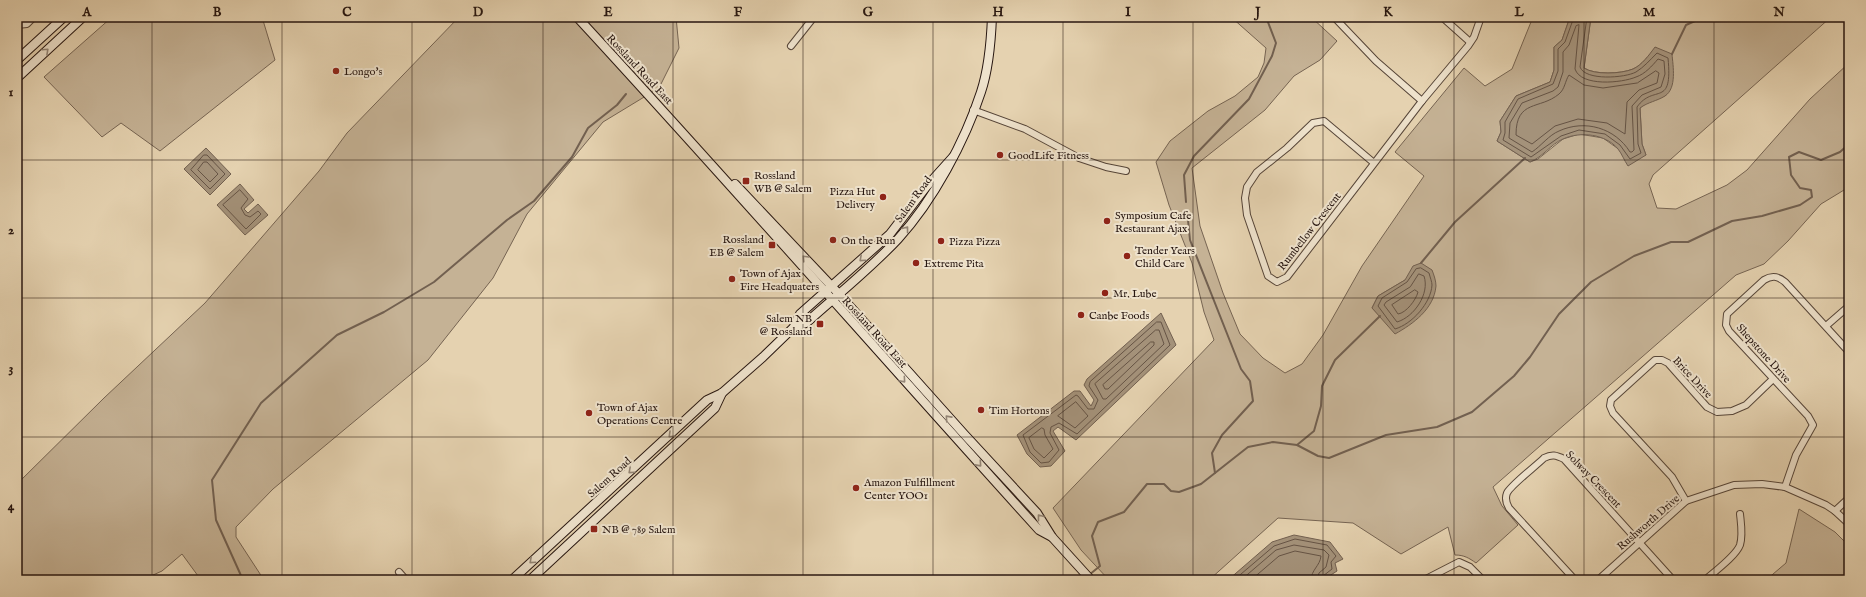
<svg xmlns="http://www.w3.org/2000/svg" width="1866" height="597" viewBox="0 0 1866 597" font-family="'IM FELL English',serif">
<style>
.green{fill:#c5b295;stroke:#766452;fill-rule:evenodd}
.water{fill:#a4927a;stroke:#726050}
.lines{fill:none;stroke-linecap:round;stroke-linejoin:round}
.shore{stroke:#665445;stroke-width:1}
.stream{stroke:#726050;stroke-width:2}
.street-casing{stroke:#564538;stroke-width:8}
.secondary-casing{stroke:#271610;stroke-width:10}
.street{stroke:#eee2cc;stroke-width:6}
.secondary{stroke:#eee2cc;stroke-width:8}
.oneway{stroke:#948677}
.grid{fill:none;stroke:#271610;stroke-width:1;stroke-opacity:0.55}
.poi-dot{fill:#8f2418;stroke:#eee2cc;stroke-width:1.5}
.labels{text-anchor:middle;stroke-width:4;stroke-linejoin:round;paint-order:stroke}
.street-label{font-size:11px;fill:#271610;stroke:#eee2cc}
.poi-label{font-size:11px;fill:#271610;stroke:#eee2cc;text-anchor:start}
.neatline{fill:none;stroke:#271610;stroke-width:1.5}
.grid-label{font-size:13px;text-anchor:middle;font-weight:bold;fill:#271610}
</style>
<rect width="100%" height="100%" fill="#e5d2b0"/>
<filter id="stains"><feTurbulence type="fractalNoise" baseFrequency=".005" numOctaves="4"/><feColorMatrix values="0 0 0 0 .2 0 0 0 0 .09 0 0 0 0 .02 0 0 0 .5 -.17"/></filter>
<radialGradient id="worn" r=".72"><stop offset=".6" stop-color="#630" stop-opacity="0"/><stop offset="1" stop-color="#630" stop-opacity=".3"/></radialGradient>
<g class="green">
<polygon points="112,17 262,17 275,60 160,151 121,123 102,137 44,77"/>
<polygon points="459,17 676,17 679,48 659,88 603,122 527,214 493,278 428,360 273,489 236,527 236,537 264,580 201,580 182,554 162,571 142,580 17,580 17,484 104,398 205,303 319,171 347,133"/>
<path d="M1231 17H1311L1337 41 1320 60 1294 76 1265 110 1192 168 1200 226 1223 293 1240 334 1263 358 1285 373 1302 364 1323 335 1362 266 1424 176 1395 152 1464 68 1485 86 1512 69 1533 17H1570L1562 40 1554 47V70L1550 82 1516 96 1500 121 1501 132 1497 141 1530 162 1538 159 1563 139 1579 134 1603 138 1617 148 1646 155 1642 144 1640 108 1646 103 1666 95 1656 47C1649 55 1642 65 1633 69 1621 74 1595 75 1584 68L1591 17H1831L1653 175 1649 184 1657 208 1676 209 1727 185 1747 170 1810 99 1849 63V187L1821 204 1788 241 1764 264 1736 275 1493 487 1502 506 1518 525 1476 563C1469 558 1464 555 1455 555L1448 527 1401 554 1353 523 1278 518 1209 580H1109L1081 550 1053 508 1214 340 1204 312 1192 263 1169 205 1156 162 1170 141 1208 111 1235 96 1258 77 1264 63 1266 48ZM1405 280 1380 316 1372 308 1378 296Z"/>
<polygon points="1799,509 1835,532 1849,546 1849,580 1766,580 1786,563"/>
</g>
<g class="water">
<path d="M1570 17H1591L1584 68C1594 75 1621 74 1633 69 1642 65 1649 55 1655 47L1672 54C1673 66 1677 88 1665 96 1657 101 1648 102 1640 108L1642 144 1646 155 1628 166C1624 160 1622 154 1618 149 1606 134 1580 131 1563 139 1551 144 1543 157 1530 162L1497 141 1501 132 1500 121 1516 96 1550 82 1554 70V47L1562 40Z"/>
<polygon points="206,148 231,174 210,195 184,169"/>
<polygon points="240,184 254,200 244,209 248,213 258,204 268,215 245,235 217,205"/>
<path d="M1421 263 1432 270C1434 275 1436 281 1436 286 1434 309 1413 324 1395 334L1372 308 1378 296 1405 280 1413 266Z"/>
<polygon points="1161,313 1176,345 1076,440 1058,427 1053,431 1065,451 1051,466 1040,467 1027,454 1017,435 1074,391 1080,391 1091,406 1094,400 1084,385 1087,379"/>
<polygon points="1294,535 1330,542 1343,559 1335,563 1337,571 1323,580 1228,580 1272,542"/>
</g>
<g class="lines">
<g class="shore">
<path d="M1574 17 1565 42 1558 49V71L1553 84 1518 99 1505 122V133L1503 140 1531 157 1561 136 1579 130 1605 134 1620 145 1630 159 1641 153 1638 144 1637 107C1654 83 1673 109 1668 58L1657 53C1650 60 1644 67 1636 72 1625 78 1585 81 1580 67L1587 17"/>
<path d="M1579 25 1575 69C1581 87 1622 83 1636 77 1645 74 1652 66 1658 59L1664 61 1665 74 1661 87 1642 95 1632 106 1634 150 1632 152H1630C1615 128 1585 119 1559 131 1549 135 1541 146 1532 152L1509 138 1510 123 1522 103 1553 91 1558 87 1563 72V52L1569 45 1576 26Z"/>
<path d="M1656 71 1659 73 1657 83 1639 90 1627 102 1625 134 1607 123 1578 119 1555 126 1532 144 1516 135C1516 99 1540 110 1559 94 1565 89 1565 81 1569 75L1584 85 1603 88 1637 83Z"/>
<polygon points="204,155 207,155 225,174 210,189 191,170"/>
<polygon points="204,162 207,162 218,174 210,182 198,170"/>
<polygon points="240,190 248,199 241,208 245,215 250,217 258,211 261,214 246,229 223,205"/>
<path d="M1421 268 1429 273C1430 277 1432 282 1432 285 1431 303 1412 324 1395 329L1378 306 1382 298 1407 282 1416 269Z"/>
<path d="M1419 274 1424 276C1430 294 1414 317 1397 322L1384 305 1386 302 1410 287Z"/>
<path d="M1415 290 1418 292C1416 300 1406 313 1398 314L1392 305Z"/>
<polygon points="1157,322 1161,322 1170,345 1077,434 1059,423 1051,427 1050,433 1059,450 1049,462 1041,463 1030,452 1023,435 1076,395 1078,396 1088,409 1094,409 1098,400 1089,386 1090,382"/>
<polygon points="1156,330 1159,330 1164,344 1106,399 1103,399 1095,384"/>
<polygon points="1151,342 1154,342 1154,345 1108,389 1105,389 1103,385"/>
<polygon points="1076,402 1088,416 1075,428 1058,416"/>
<polygon points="1042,428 1044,429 1045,435 1053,449 1044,458 1034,449 1029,438"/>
<polyline points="1234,580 1274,546 1295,539 1327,545 1336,556 1331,562 1332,569 1323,576 1322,580"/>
<polyline points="1241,580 1276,550 1294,545 1324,550 1329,555 1326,567 1319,573 1317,580"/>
<path d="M1251 580 1279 556 1295 551 1321 556C1320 566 1311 570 1311 580"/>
</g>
<g class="stream">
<polyline points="1672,54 1686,25 1704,17"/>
<polyline points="1186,202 1184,175 1194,156 1249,99 1272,56 1276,43 1266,17"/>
<polyline points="1187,210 1190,240 1241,369 1250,381 1253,401 1222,435 1212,453 1215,473"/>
<polyline points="1421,263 1455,222 1525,158"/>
<polyline points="1297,445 1314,431 1321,406 1322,386 1335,360 1380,316"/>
<polyline points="1089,575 1100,566 1092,536 1098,522 1124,512 1147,484 1164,484 1171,491 1179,492 1201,484 1248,447 1273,442 1297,445 1318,456 1329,458 1386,435 1437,427 1472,412 1514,376 1530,357 1559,314 1591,282 1634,256 1671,242 1688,242 1732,221 1762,216 1800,205 1812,197 1811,190 1800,188 1791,175 1789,157 1799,152 1821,160 1840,152 1849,144"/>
<polyline points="243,580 216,520 212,480 261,403 337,335 384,312 434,282 507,220 534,201 572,157 588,128 617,105 626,94"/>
</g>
<defs>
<g id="street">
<polyline points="1334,17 1376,61 1422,101"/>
<polyline points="1442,17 1470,42"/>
<polyline points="17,25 27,24 34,17"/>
<polyline points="791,46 814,17"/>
<polyline points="973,110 1025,129 1079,158 1106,167 1126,171"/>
<polyline points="1374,163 1324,121 1313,123 1287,148 1257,172 1247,187 1245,198 1247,215 1268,276 1277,282 1287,277 1422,101 1468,46 1474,37 1481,17"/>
<polyline points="1826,326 1849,306"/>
<path d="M1785 487 1796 455 1813 425 1808 416 1729 331 1726 325 1727 314 1764 280C1772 275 1778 276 1785 282L1849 352"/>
<polyline points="1686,501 1672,477 1613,413 1610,406 1611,400 1655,360 1662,360 1668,363 1707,407 1717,412 1732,411 1746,405 1773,379"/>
<polyline points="1835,511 1849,498"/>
<polyline points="399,572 406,580"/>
<polyline points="1424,580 1459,562 1470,567 1483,580"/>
<path d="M1575 580 1509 508C1506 503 1505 498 1507 493 1511 485 1536 466 1544 458 1552 454 1556 455 1564 459L1673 580"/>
<polyline points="1598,580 1686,501 1734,485 1762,484 1785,487 1826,505 1835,511 1849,524"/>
<path d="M1705 580C1714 572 1736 556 1740 545 1743 535 1741 524 1740 514"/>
</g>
<g id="secondary">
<path d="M577 17C733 186 884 359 1039 530L1052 537"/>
<polyline points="17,60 64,17"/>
<polyline points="17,78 83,17"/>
<polyline points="735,184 838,293 964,434 1037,513 1052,537 1091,580"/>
<path d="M794 327 806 323C836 296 870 269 898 239 933 201 965 141 981 92 989 68 991 42 992 17"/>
<polyline points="512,580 707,400 722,393 763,357 794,327 800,314 890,234 926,187 953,157"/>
<polyline points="530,580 715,408 722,393"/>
</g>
</defs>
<use href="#street" class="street-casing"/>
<use href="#secondary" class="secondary-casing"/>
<use href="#street" class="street"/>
<use href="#secondary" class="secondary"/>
</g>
<defs><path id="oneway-chevron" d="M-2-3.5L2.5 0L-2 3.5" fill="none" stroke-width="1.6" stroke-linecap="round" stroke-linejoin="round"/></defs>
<g class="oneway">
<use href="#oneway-chevron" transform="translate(46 51) rotate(-43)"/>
<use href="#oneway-chevron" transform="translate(906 229) rotate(-52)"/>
<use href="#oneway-chevron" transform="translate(805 258) rotate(-133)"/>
<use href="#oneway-chevron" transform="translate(862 259) rotate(138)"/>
<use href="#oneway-chevron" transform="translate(903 380) rotate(49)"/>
<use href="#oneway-chevron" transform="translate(948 418) rotate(-132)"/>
<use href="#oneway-chevron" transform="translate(671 435) rotate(136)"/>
<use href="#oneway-chevron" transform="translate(979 464) rotate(48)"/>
<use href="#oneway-chevron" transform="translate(631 471) rotate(138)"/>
<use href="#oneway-chevron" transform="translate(1040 517) rotate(-128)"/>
<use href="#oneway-chevron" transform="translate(532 561) rotate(138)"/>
</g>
<path class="grid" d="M152 17V580M282 17V580M412 17V580M543 17V580M673 17V580M803 17V580M933 17V580M1063 17V580M1193 17V580M1323 17V580M1454 17V580M1584 17V580M1714 17V580M17 160H1849M17 298H1849M17 437H1849"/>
<g class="poi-dot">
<circle cx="336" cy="71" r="4"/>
<circle cx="1000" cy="155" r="4"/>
<rect x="742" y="177" width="8" height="8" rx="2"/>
<circle cx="883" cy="197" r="4"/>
<circle cx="1107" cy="221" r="4"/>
<circle cx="833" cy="240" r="4"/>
<circle cx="941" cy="241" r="4"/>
<rect x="768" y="241" width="8" height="8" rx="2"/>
<circle cx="1127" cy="256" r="4"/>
<circle cx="916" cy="263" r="4"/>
<circle cx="732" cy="279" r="4"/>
<circle cx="1105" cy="293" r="4"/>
<circle cx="1081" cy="315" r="4"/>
<rect x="816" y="320" width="8" height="8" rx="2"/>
<circle cx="981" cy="410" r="4"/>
<circle cx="589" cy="413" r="4"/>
<circle cx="856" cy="488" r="4"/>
<rect x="590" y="525" width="8" height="8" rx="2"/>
</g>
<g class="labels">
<g class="street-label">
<text transform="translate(640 69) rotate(47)" y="4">Rossland Road East</text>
<text transform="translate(913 199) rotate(-54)" y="4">Salem Road</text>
<text transform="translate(1309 231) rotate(-52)" y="4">Rumbellow Crescent</text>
<text transform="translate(875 332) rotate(48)" y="4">Rossland Road East</text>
<text transform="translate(1764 353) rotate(48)" y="4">Shepstone Drive</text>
<text transform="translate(1693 377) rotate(47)" y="4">Brice Drive</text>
<text transform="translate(609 477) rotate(-42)" y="4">Salem Road</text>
<text transform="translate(1594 479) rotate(46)" y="4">Solway Crescent</text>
<text transform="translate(1648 522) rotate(-41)" y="4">Rushworth Drive</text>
</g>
<g class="poi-label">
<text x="344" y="75">Longo's</text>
<text x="1008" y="159">GoodLife Fitness</text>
<text x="754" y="179">Rossland<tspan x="754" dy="13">WB @ Salem</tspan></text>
<text x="875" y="195" text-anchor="end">Pizza Hut<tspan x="875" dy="13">Delivery</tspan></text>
<text x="1115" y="219">Symposium Cafe<tspan x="1115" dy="13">Restaurant Ajax</tspan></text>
<text x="764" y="243" text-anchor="end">Rossland<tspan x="764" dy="13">EB @ Salem</tspan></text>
<text x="841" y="244">On the Run</text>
<text x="949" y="245">Pizza Pizza</text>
<text x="1135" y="254">Tender Years<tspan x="1135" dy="13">Child Care</tspan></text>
<text x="924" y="267">Extreme Pita</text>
<text x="740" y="277">Town of Ajax<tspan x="740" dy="13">Fire Headquaters</tspan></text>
<text x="1113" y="297">Mr. Lube</text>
<text x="1089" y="319">Canbe Foods</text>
<text x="812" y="322" text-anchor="end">Salem NB<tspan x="812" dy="13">@ Rossland</tspan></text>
<text x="597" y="411">Town of Ajax<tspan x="597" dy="13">Operations Centre</tspan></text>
<text x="989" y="414">Tim Hortons</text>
<text x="864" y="486">Amazon Fulfillment<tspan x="864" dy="13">Center YOO1</tspan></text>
<text x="602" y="533">NB @ 789 Salem</text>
</g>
</g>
<rect width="1866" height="597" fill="none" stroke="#e5d2b0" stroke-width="44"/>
<rect x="22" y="22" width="1822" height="553" class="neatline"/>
<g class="grid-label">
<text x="87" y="16">A</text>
<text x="217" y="16">B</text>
<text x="347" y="16">C</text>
<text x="478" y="16">D</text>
<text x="608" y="16">E</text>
<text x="738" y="16">F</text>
<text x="868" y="16">G</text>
<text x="998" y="16">H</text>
<text x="1128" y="16">I</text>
<text x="1258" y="16">J</text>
<text x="1388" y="16">K</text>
<text x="1519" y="16">L</text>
<text x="1649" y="16">M</text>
<text x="1779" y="16">N</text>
<text x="11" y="96">1</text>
<text x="11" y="234">2</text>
<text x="11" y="372">3</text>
<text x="11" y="510">4</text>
</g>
<rect width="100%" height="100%" filter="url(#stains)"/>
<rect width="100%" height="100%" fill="url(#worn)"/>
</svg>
